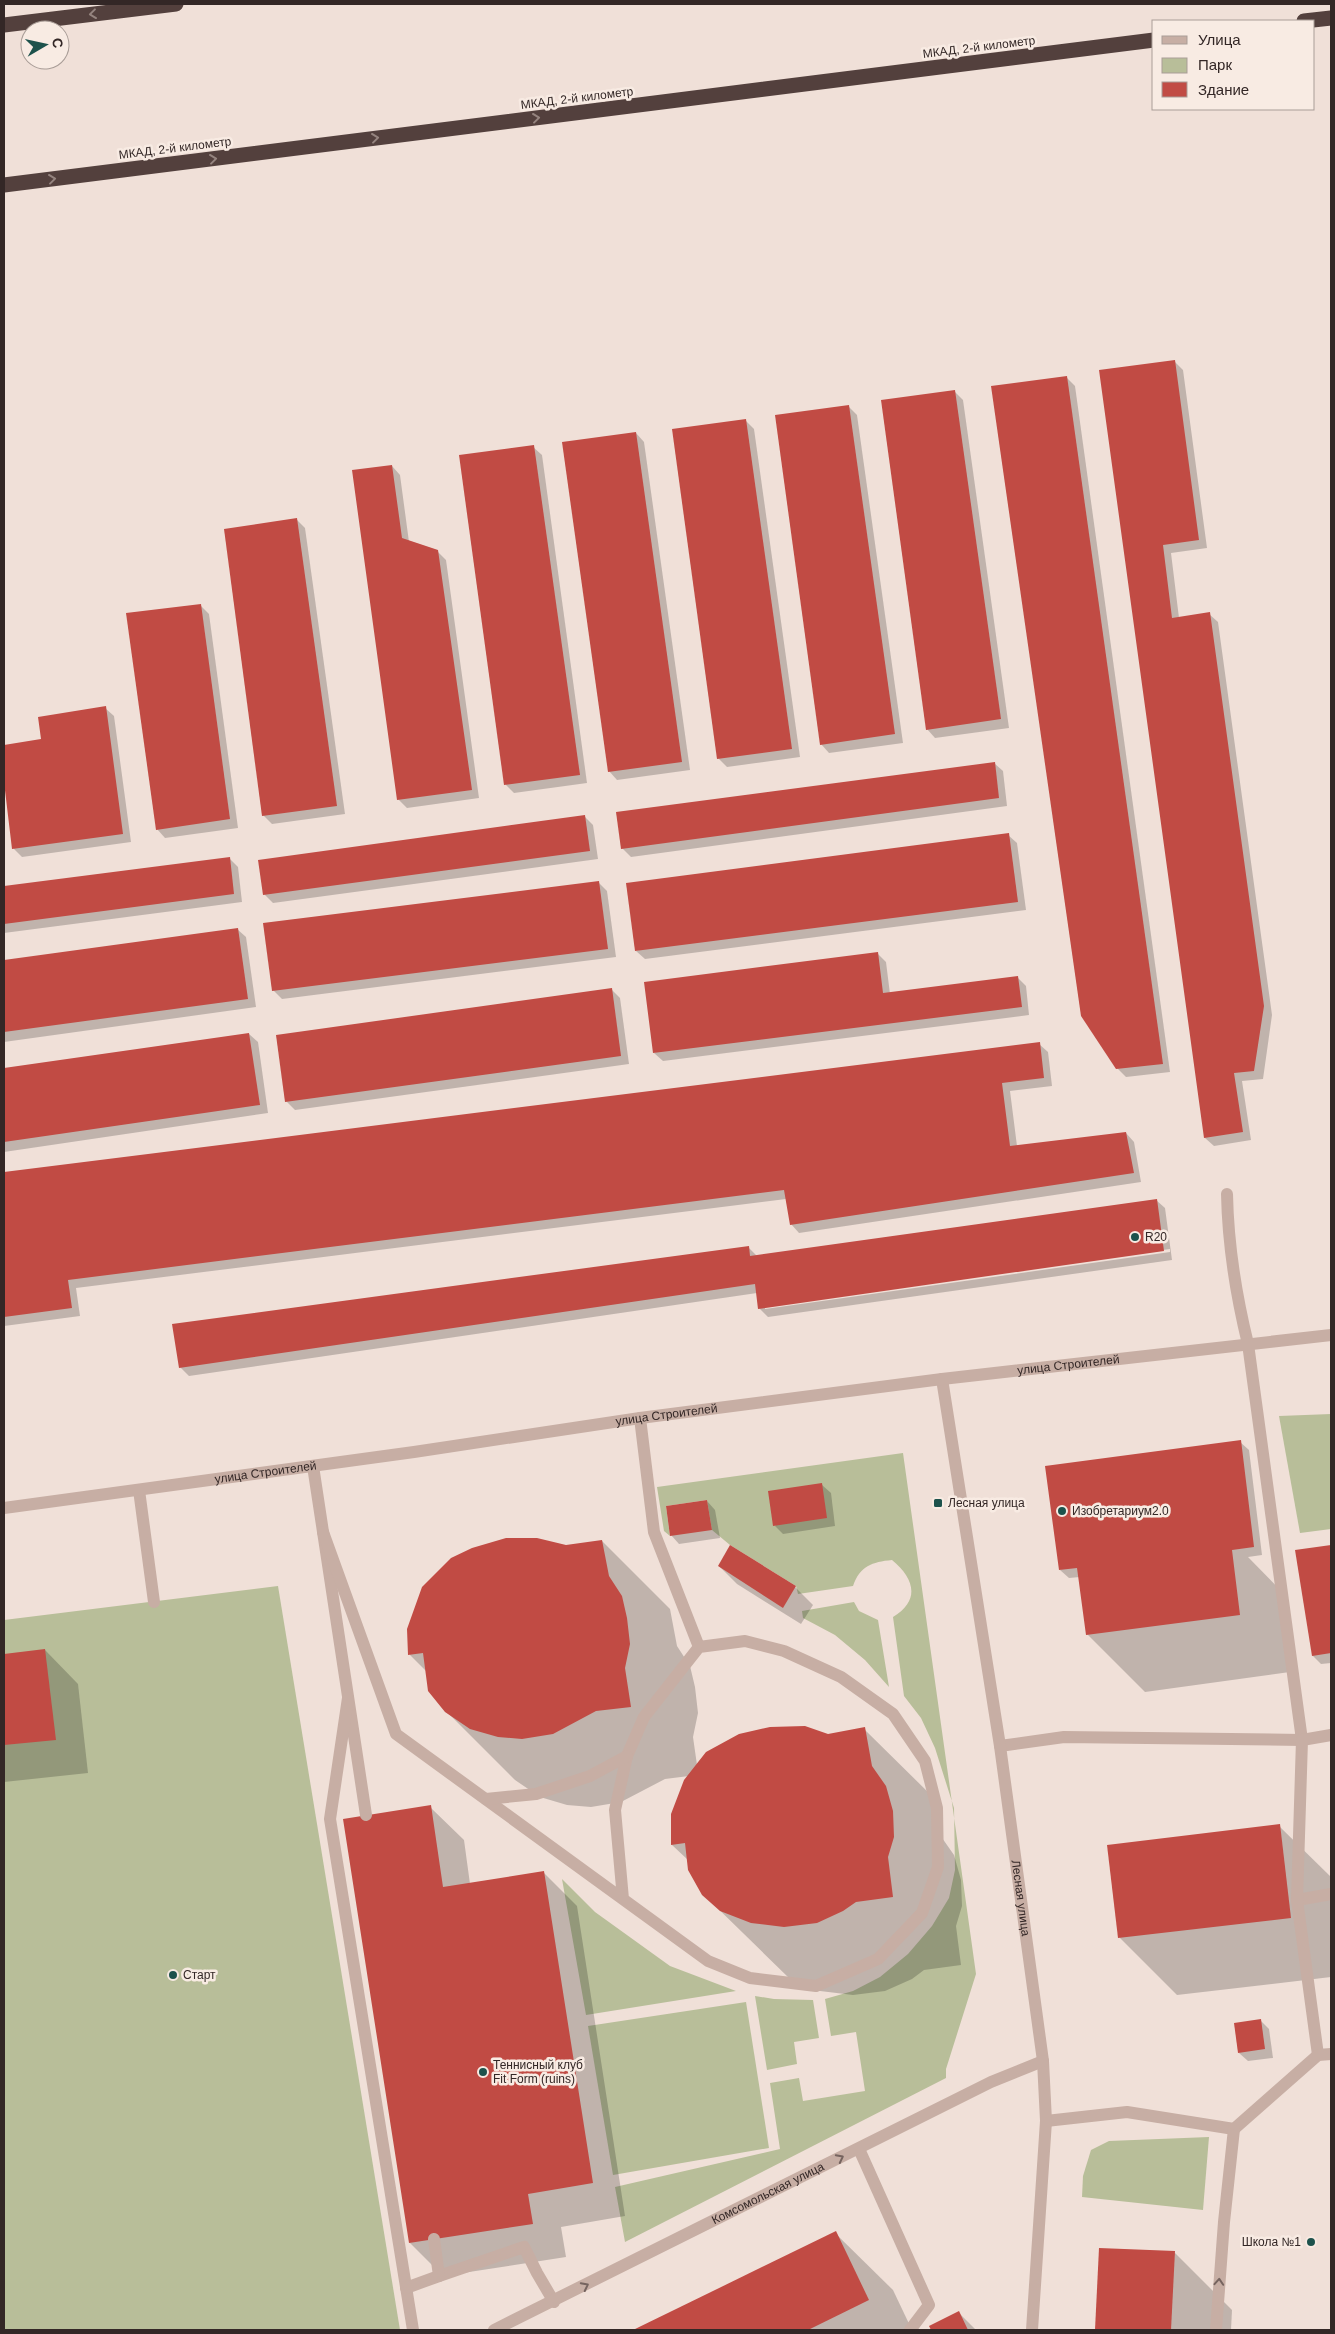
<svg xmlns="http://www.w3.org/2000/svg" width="1335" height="2334" viewBox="0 0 1335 2334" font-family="Helvetica,sans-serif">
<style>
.green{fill:#b8be99}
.shadow{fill:#0003;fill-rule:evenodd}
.building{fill:#c14b44}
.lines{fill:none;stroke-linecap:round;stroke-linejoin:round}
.lane{stroke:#c7aea4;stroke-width:12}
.street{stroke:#c7aea4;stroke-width:12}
.highway{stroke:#53403d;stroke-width:15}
.oneway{stroke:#95847f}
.oneway2{stroke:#76645f}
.poi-dot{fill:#1d524c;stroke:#f8ebe3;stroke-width:2}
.labels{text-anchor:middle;stroke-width:5;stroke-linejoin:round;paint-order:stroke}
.street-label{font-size:12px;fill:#332726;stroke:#f8ebe3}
.poi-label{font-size:12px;fill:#332726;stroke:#f8ebe3;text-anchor:start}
</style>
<rect width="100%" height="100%" fill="#f0e0d8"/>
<g class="green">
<polygon points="1331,1414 1331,1529 1300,1533 1279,1416"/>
<path d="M903 1453 976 1974 946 2069V2078L625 2242 615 2187 780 2149 770 2083 799 2078 803 2101 865 2091 856 2032 831 2036 825 1999 853 1991 880 1977 908 1954 932 1926 949 1898 955 1870 954 1808 935 1748 921 1718 904 1696 893 1617C921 1600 914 1578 892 1560 872 1562 860 1566 853 1586L798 1594 796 1586 730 1545 712 1530 707 1500 666 1506 670 1536 664 1531 657 1487Z"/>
<polygon points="278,1586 400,2330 4,2330 4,1620"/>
<polygon points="854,1602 859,1611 878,1620 889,1687 865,1660 835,1635 803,1618 802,1611"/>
<polygon points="562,1879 595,1912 670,1966 736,1991 586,2015"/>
<polygon points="755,1996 774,1999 813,2000 819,2038 794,2042 797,2064 767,2070"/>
<polygon points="746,2002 769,2148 613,2175 588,2026"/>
<polygon points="1209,2137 1203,2210 1082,2197 1083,2176 1091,2150 1109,2141"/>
</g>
<g class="shadow">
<polygon points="1174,361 1183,370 1207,548 1171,553 1179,618 1209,614 1218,622 1272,1015 1263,1079 1242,1081 1251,1140 1214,1146 1205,1138 1100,371"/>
<polygon points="1066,377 1075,386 1170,1072 1126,1077 1117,1068"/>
<polygon points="954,391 963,400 1009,728 935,738 927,729"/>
<polygon points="848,406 857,415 903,743 829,753 821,744"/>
<polygon points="745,420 754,429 800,757 727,767 718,758"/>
<polygon points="636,433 644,442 690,770 617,780 609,771"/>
<polygon points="533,447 542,455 587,783 514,793 506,785"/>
<polygon points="392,466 400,475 409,542 437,551 446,560 479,798 407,808 398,799"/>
<polygon points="297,520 305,528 345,814 272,824 263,815"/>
<polygon points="200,605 209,614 238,828 165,838 157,829"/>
<polygon points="105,708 114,716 131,842 22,857 14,849 4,772 4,747 42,740"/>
<polygon points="994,763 1003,771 1007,806 631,857 622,848"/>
<polygon points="585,817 593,825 598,859 273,903 264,894"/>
<polygon points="1008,835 1017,843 1026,910 645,959 636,951"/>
<polygon points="229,858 238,867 242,902 4,933 4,888"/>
<polygon points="598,882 607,891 616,957 282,999 273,990"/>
<polygon points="237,929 246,937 256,1007 4,1042 4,961"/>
<polygon points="877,953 886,962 890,994 1018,978 1026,986 1029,1015 663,1061 654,1053"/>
<polygon points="612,990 620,998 629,1064 295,1110 286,1101"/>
<polygon points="249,1034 258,1042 268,1113 4,1152 4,1070"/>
<polygon points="1039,1044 1048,1052 1052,1086 1010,1091 1017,1146 1126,1133 1134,1142 1141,1182 799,1233 791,1224 786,1199 76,1288 80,1316 4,1326 4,1174"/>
<path d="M1156 1200 1165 1208 1172 1260 768 1317 759 1308 757 1293 189 1376 180 1367 748 1247 757 1256ZM1170 1249V1252L765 1309V1307Z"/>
<polygon points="1240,1442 1249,1450 1262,1555 1248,1557 1287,1597 1297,1671 1145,1692 1087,1634 1080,1577 1069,1578 1060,1570"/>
<polygon points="822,1485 831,1493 835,1526 783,1534 775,1526"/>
<polygon points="707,1501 715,1510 720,1538 679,1544 671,1535"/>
<polygon points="602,1541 670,1609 677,1646 690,1666 695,1687 698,1713 693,1737 697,1765 864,1729 933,1797 940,1835 954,1855 961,1880 962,1906 956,1926 961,1965 924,1970 912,1979 885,1991 853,1995 820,1991 790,1979 703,1894 688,1860 672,1845 689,1776 665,1779 621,1802 591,1807 567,1805 540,1797 515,1780 446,1711 427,1672 410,1655 409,1629 423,1588 566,1546"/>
<polygon points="1331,1546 1331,1663 1321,1664 1313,1656 1297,1551"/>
<polygon points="731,1547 795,1587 813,1605 801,1624 737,1584 719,1566"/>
<polygon points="45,1650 78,1684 88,1773 4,1782 4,1655"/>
<polygon points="430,1807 464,1840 470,1884 543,1872 577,1906 625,2216 561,2227 566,2257 443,2276 410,2243"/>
<polygon points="1279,1826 1331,1877 1331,1977 1177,1995 1120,1938 1109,1846"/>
<polygon points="1261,2021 1269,2029 1273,2058 1248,2061 1239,2053"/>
<polygon points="835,2233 893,2290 912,2330 636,2330"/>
<polygon points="1100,2249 1174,2252 1232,2310 1231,2330 1096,2330"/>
<polygon points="959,2313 976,2330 932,2330 930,2327"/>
</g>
<g class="building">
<polygon points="1175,360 1199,540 1163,545 1172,618 1210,612 1264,1006 1254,1071 1234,1073 1243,1132 1204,1138 1099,370"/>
<polygon points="1067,376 1163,1064 1116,1069 1081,1016 991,386"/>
<polygon points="955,390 1001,719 926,730 881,400"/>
<polygon points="849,405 895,734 820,745 775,415"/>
<polygon points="746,419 792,749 717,759 672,429"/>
<polygon points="636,432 682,762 608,772 562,442"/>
<polygon points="534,445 580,775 504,785 459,455"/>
<polygon points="392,465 402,538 438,550 472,790 397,800 352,470"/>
<polygon points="297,518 337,806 262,816 224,529"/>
<polygon points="201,604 230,819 156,830 126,613"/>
<polygon points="106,706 123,834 12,849 4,782 4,745 41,739 38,717"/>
<polygon points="995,762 999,798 621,849 616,812"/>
<polygon points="585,815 590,851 263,895 258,860"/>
<polygon points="1009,833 1018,902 635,951 626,883"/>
<polygon points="230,857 234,894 4,924 4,886"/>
<polygon points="599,881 608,949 272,991 263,923"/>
<polygon points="238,928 248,999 4,1032 4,960"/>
<polygon points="878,952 883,993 1018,976 1022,1007 653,1053 644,982"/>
<polygon points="612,988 621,1056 285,1102 276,1035"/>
<polygon points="249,1033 260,1105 4,1142 4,1068"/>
<polygon points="1040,1042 1044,1078 1002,1083 1010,1146 1126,1132 1134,1173 790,1225 784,1190 68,1280 72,1308 4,1317 4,1172"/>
<polygon points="1157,1199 1164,1251 758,1309 755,1284 179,1368 172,1324 749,1246 750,1256"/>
<polygon points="1241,1440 1254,1547 1232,1550 1240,1615 1086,1635 1077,1568 1059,1570 1045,1466"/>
<polygon points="822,1483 827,1518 773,1526 768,1491"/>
<polygon points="707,1500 712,1530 670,1536 666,1506"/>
<polygon points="506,1538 537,1538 566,1545 602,1540 609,1576 622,1596 627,1618 630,1644 625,1668 631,1707 596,1711 553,1734 522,1739 498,1737 470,1729 445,1712 428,1691 423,1653 408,1655 407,1629 422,1587 451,1558 472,1548"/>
<polygon points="730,1545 796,1586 783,1608 718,1566"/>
<polygon points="1331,1545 1331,1653 1312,1656 1295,1550"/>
<polygon points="45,1649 56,1740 4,1745 4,1654"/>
<polygon points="805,1726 828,1734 865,1727 872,1766 886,1786 893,1811 894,1837 888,1857 893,1897 856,1902 843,1911 817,1923 784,1927 751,1923 720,1911 702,1895 688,1870 685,1843 671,1845 671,1814 684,1780 706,1752 739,1734 770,1727"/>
<polygon points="431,1805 443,1887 544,1871 593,2183 528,2194 533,2224 409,2243 343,1819"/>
<polygon points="1280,1824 1291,1918 1118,1938 1107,1845"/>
<polygon points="1261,2019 1265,2049 1238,2053 1234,2023"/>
<polygon points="836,2231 869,2300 808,2330 633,2330"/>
<polygon points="1099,2248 1175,2251 1171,2330 1095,2330"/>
<polygon points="959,2311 968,2330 931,2330 929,2326"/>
</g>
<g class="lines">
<g class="lane">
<polyline points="640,1418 654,1532 699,1647"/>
<polyline points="313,1466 366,1815"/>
<polyline points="139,1490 154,1602"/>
<polyline points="323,1532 396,1734 708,1961 750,1978 816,1986 878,1959 922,1913 938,1867 937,1808 925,1761 893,1714 841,1677 784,1651 745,1641 699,1647 644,1717 627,1756 615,1810 623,1899"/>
<polyline points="348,1698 330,1819 413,2330"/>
<path d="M1000 1746 1064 1737 1302 1740 1248 1344C1236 1295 1228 1244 1227 1194"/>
<polyline points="486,1799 536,1794 590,1776 627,1756"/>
<polyline points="1297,1900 1331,1894"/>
<polyline points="1318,2055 1297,1900 1302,1740 1331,1735"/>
<polyline points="1046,2121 1127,2112 1234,2129 1318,2055 1331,2054"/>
<polyline points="859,2149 929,2305 910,2330"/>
<polyline points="439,2276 524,2247 537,2273 554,2302"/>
<polyline points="406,2288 439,2276 434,2239"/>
<polyline points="1216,2330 1224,2222 1234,2129"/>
</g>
<g class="street">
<path id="s1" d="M942 1379 1000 1746 1043 2061 1046 2121 1032 2330"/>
<path id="s2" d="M4 1508 414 1452 640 1418 942 1379 1331 1335"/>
<path id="s3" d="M494 2330 991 2082 1043 2061"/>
</g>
<g class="highway">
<polyline points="1304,21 1331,18"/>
<polyline points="4,25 176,4"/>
<polyline points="4,185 1154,40"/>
</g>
</g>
<defs><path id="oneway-chevron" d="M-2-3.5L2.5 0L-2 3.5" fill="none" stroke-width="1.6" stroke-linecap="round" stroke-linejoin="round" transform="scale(1.25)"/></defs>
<g class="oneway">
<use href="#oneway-chevron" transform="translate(93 14) rotate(173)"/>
<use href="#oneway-chevron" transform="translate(536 118) rotate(-7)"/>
<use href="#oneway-chevron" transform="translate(375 138) rotate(-7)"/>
<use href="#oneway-chevron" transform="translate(213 159) rotate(-7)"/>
<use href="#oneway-chevron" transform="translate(52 179) rotate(-7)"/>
</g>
<g class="oneway2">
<use href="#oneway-chevron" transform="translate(840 2158) rotate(-27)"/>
<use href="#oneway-chevron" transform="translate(1219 2282) rotate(-86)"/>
<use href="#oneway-chevron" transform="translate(585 2286) rotate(-27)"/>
</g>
<g class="poi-dot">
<circle cx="1135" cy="1237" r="5"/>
<rect x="933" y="1498" width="10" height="10" rx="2.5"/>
<circle cx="1062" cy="1511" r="5"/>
<circle cx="173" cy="1975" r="5"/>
<circle cx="483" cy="2072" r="5"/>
<circle cx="1311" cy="2242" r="5"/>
</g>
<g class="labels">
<g class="street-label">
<text transform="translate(979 47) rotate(-7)" y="4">МКАД, 2-й километр</text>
<text transform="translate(577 98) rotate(-7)" y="4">МКАД, 2-й километр</text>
<text transform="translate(175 148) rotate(-7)" y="4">МКАД, 2-й километр</text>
<text dy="4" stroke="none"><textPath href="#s2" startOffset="1074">улица Строителей</textPath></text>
<text dy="4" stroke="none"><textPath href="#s2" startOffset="669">улица Строителей</textPath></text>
<text dy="4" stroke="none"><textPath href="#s2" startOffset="264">улица Строителей</textPath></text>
<text dy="4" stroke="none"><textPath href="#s1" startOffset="525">Лесная улица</textPath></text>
<text dy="4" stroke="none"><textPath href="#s3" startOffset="306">Комсомольская улица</textPath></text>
</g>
<g class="poi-label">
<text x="1145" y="1241">R20</text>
<text x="948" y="1507">Лесная улица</text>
<text x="1072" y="1515">Изобретариум2.0</text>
<text x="183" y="1979">Старт</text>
<text x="493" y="2069">Теннисный клуб<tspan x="493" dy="14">Fit Form (ruins)</tspan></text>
<text x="1301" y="2246" text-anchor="end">Школа №1</text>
</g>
</g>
<rect width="1335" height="2334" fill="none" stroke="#332726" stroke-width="10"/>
<rect x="1152" y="20" width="162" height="90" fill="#f8ebe3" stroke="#a99d97"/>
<rect x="1162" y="36" width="25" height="8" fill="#c7aea4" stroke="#a99d97"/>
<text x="1198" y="45" font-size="15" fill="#332726">Улица</text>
<rect x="1162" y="58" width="25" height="15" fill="#b8be99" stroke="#a99d97"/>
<text x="1198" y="70" font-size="15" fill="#332726">Парк</text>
<rect x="1162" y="82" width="25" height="15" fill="#c14b44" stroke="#a99d97"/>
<text x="1198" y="95" font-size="15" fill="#332726">Здание</text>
<g transform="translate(45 45) rotate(81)"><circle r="24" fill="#f8ebe3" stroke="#a99d97"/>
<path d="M0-4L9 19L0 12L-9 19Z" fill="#1d524c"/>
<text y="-8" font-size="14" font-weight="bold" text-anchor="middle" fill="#332726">С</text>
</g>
</svg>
